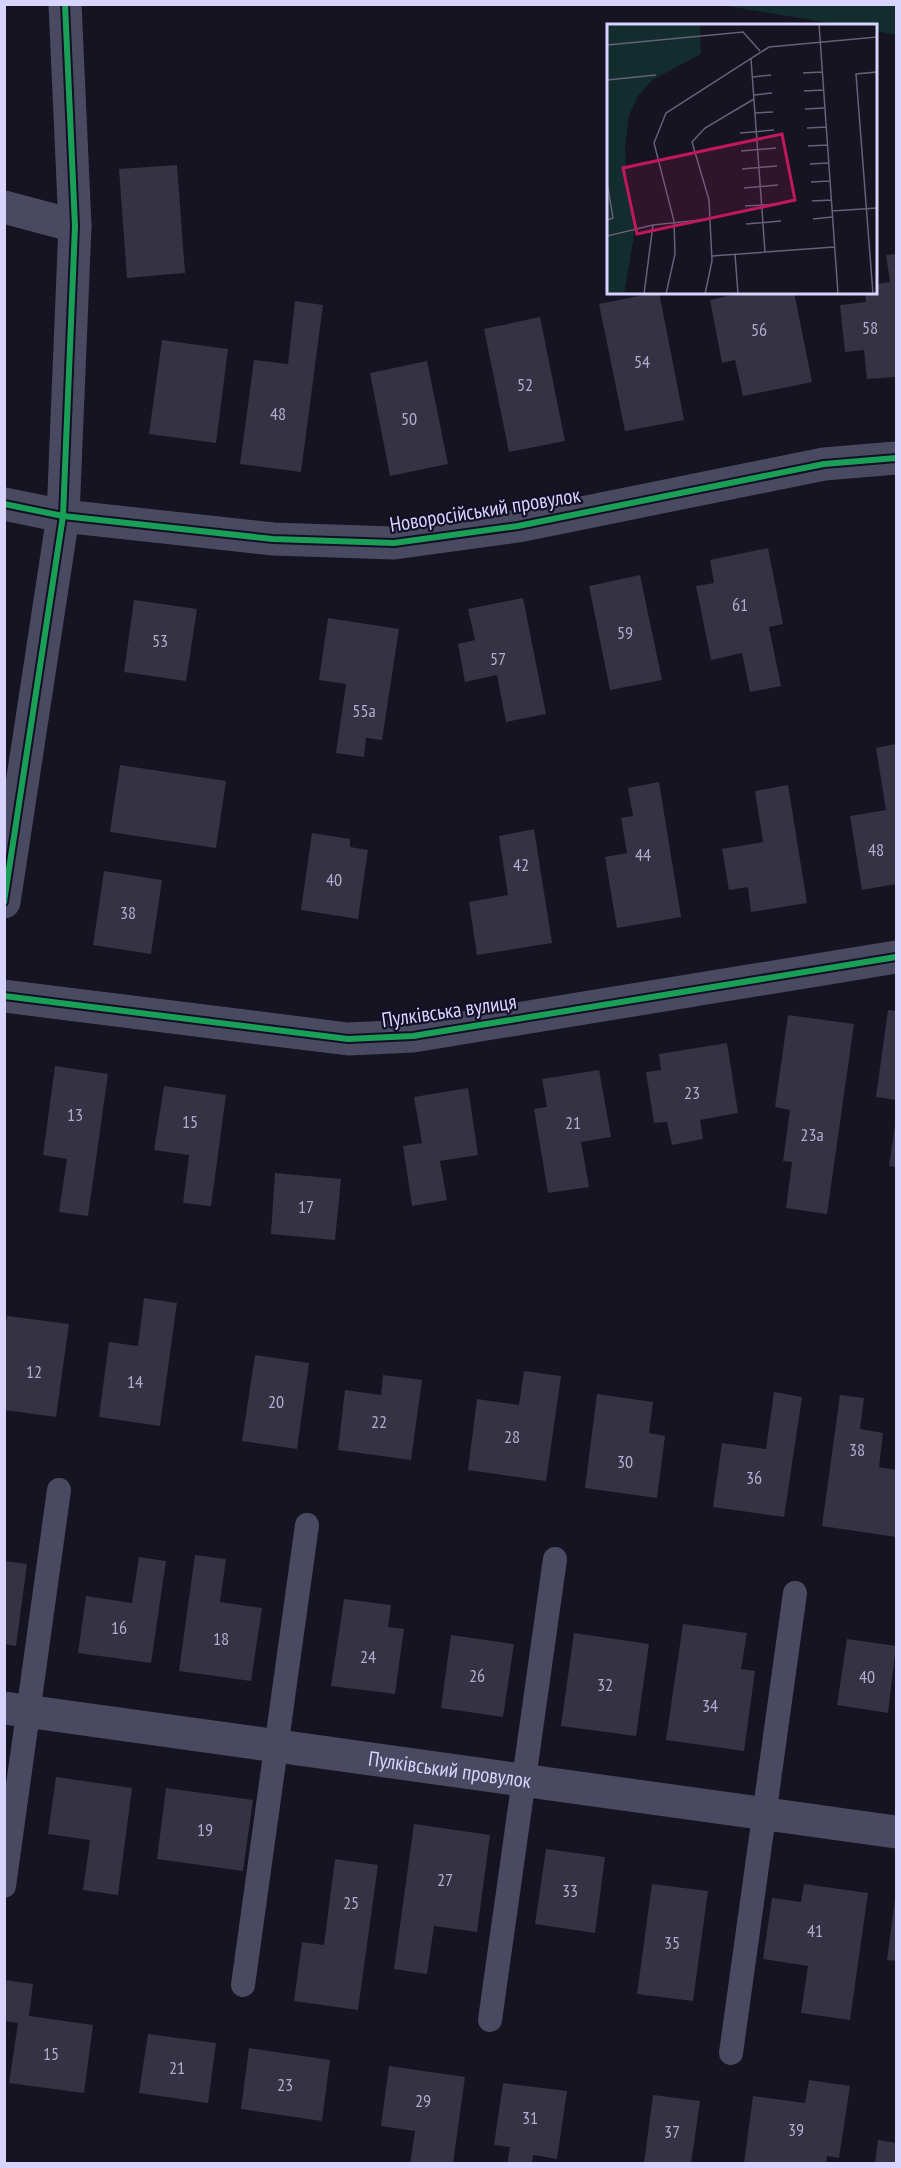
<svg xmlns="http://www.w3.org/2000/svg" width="901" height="2168" viewBox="0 0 901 2168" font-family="'PT Sans Narrow',sans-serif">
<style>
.green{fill:#132c2d}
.building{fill:#343243}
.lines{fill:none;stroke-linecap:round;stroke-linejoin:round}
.service{stroke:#4a4962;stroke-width:24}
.minor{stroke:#4a4962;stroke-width:33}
.cycleway-casing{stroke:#130f26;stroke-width:10}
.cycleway{stroke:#1a9f57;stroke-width:6}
.labels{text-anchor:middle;stroke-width:4.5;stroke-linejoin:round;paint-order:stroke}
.number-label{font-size:18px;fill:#b0acd0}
.street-label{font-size:21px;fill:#d9d4ff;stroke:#130f26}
.inset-road{fill:none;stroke:#64617a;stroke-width:1.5}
.view{fill:#c2185b;fill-opacity:0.15;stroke:#c2185b;stroke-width:3}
.inset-edge{fill:none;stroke:#d9d4ff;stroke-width:3}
</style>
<rect width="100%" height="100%" fill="#161421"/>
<polygon class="green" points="721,5 896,5 896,35 876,31 876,26 841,25"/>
<g class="building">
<polygon points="177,165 185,273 127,278 119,169"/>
<polygon points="896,254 896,377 867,379 864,350 845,352 840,305 866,302 865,292 876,292 876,284 890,282 886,255"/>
<polygon points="659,292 684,420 625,431 599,304"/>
<polygon points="745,292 794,292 812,382 743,396 735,360 722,363 710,300"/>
<polygon points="295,301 323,305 301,472 240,464 254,360 288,364"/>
<polygon points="540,317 565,441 509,452 484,329"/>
<polygon points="162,340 228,349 216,443 149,434"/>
<polygon points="427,361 448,464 390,476 370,373"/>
<polygon points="768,548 783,624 769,627 781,686 750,692 742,653 711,660 696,586 714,583 710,560"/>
<polygon points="640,575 662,680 610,690 589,586"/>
<polygon points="523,598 546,714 506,722 497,675 465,682 458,644 475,640 468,609"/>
<polygon points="134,600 197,609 186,681 124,672"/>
<polygon points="328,618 399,629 382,740 366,738 364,757 336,753 346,684 319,680"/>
<polygon points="896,744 896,884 862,890 850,816 886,810 876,748"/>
<polygon points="120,765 226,781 216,848 110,832"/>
<polygon points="659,782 681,917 617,928 605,857 627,853 621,818 633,816 628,788"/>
<polygon points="788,785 807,903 751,912 748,887 729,890 722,849 763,842 755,791"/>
<polygon points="534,829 552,943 477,955 469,902 508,895 499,836"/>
<polygon points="312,833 350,839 350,847 368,850 358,919 301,910"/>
<polygon points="104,871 162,880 151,954 93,945"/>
<polygon points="888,1010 896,1011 896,1100 876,1097"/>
<polygon points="788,1015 854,1024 827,1214 786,1208 792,1162 783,1161 790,1110 775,1107"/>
<polygon points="727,1043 738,1113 700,1120 703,1139 672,1145 667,1122 654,1123 646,1072 661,1070 659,1054"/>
<polygon points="55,1066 108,1074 88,1216 59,1212 67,1159 43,1155"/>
<polygon points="599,1070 611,1137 581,1142 589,1187 548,1193 534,1109 547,1107 542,1079"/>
<polygon points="164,1086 226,1095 211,1206 183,1203 189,1155 154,1150"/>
<polygon points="468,1088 478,1155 440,1161 447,1200 412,1206 403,1146 422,1143 414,1097"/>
<polygon points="895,1125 896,1125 896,1167 889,1166"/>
<polygon points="275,1173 341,1179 335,1240 271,1234"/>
<polygon points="144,1298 177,1303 160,1426 99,1417 109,1342 138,1346"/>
<polygon points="7,1316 69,1324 56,1417 4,1410 4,1334"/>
<polygon points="255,1355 309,1363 297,1449 242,1441"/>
<polygon points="524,1371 561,1376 546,1481 468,1470 477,1399 519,1405"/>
<polygon points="383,1375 422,1380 411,1460 338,1450 345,1390 381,1395"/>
<polygon points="774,1392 802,1397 784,1517 713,1507 722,1443 766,1449"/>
<polygon points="597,1394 653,1402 649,1433 665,1436 657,1498 585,1488"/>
<polygon points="840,1395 864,1398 860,1429 883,1433 879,1467 896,1470 896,1537 822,1526"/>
<polygon points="195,1555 226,1559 220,1602 262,1608 251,1681 179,1671"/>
<polygon points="139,1557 166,1561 151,1663 78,1653 86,1596 132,1603"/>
<polygon points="4,1561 27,1564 16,1646 4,1644"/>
<polygon points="344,1599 391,1605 388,1627 404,1629 395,1694 331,1686"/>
<polygon points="683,1624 747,1633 741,1669 755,1671 744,1751 666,1740"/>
<polygon points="574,1633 649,1644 636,1736 561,1726"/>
<polygon points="451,1635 514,1644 503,1717 441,1708"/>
<polygon points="847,1639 896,1646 888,1713 837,1705"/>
<polygon points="56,1777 132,1788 118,1895 83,1890 90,1840 48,1834"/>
<polygon points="166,1788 253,1800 243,1871 157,1859"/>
<polygon points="414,1824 490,1835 477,1932 434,1926 427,1974 394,1969"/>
<polygon points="546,1849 605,1857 595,1933 535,1924"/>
<polygon points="335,1859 378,1865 358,2010 294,2001 302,1942 324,1945"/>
<polygon points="652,1884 708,1891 693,2001 637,1994"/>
<polygon points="804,1884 868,1893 850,2020 801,2013 808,1966 763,1959 772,1898 801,1902"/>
<polygon points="895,1899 896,1899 896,1961 887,1960"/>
<polygon points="4,1980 33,1984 29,2016 93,2025 84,2093 9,2083 18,2023 4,2021"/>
<polygon points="148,2034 216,2043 208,2103 139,2093"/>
<polygon points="249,2048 330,2060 322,2121 241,2109"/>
<polygon points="389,2066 465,2077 453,2164 410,2164 415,2131 381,2126"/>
<polygon points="809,2080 850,2086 839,2158 827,2156 826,2164 744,2164 753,2096 805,2103"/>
<polygon points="503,2083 567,2091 557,2159 533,2155 532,2164 507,2164 510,2147 494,2145"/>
<polygon points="653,2095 700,2101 691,2164 644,2164"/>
<polygon points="878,2140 896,2143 896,2164 875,2164"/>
</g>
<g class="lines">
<g class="service">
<polyline points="4,1886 59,1490"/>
<polyline points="243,1985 307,1525"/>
<polyline points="490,2020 555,1559"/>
<polyline points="731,2053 795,1593"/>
</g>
<g class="minor">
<polyline points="4,207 75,226"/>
<polyline points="4,504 63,516 273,539 394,543 518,526 824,464 896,458"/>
<polyline points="4,902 63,516 75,226 65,4"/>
<polyline points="4,996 348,1039 413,1036 896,957"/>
<path id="s1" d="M4 1708 896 1832"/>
</g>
<defs>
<g id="cycleway">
<polyline points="4,504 63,516 273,539 394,543 518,526 824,464 896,458"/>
<polyline points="4,902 63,516 75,226 65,4"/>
<polyline points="4,996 348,1039 413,1036 896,957"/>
</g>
</defs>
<use href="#cycleway" class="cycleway-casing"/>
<use href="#cycleway" class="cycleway"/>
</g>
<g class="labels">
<g class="number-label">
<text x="870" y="334">58</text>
<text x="759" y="336">56</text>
<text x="642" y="368">54</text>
<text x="525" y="391">52</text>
<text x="278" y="420">48</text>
<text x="409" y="425">50</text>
<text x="740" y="611">61</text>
<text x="625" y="639">59</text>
<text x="160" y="647">53</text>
<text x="498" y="665">57</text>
<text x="364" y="717">55а</text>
<text x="876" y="856">48</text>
<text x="643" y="861">44</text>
<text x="521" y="871">42</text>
<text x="334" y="886">40</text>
<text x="128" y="919">38</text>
<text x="692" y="1099">23</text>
<text x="75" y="1121">13</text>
<text x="190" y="1128">15</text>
<text x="573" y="1129">21</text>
<text x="812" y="1141">23а</text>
<text x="306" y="1213">17</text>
<text x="34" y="1378">12</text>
<text x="135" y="1388">14</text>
<text x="276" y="1408">20</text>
<text x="379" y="1428">22</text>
<text x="512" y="1443">28</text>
<text x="857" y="1456">38</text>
<text x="625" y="1468">30</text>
<text x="754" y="1484">36</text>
<text x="119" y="1634">16</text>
<text x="221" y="1645">18</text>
<text x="368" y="1663">24</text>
<text x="477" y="1682">26</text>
<text x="867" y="1683">40</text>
<text x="605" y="1691">32</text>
<text x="710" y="1712">34</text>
<text x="205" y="1836">19</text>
<text x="445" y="1886">27</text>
<text x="570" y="1897">33</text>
<text x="351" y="1909">25</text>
<text x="815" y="1937">41</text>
<text x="672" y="1949">35</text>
<text x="51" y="2060">15</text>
<text x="177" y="2074">21</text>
<text x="285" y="2091">23</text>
<text x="423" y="2107">29</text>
<text x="530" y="2124">31</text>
<text x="796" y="2136">39</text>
<text x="672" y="2138">37</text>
</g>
<g class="street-label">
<text transform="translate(485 510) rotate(-9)" y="7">Новоросійський провулок</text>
<text transform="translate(449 1011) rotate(-8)" y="7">Пулківська вулиця</text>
<text dy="7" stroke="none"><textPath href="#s1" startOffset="450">Пулківський провулок</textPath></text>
</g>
</g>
<g transform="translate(607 24)">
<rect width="270" height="270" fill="#161421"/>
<path d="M0 0H93L94 30 45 56 31 72 22 91 18 124 20 163 28 204 0 211ZM28 206 17 270H0V213Z" fill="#132c2d"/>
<path class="inset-road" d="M212 0 231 270M0 21 136 8 153 27M144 35 158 228M196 49 215 48M146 53 164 51M0 56 49 51M197 67 216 66M147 71 165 69M198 85 217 84M148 89 166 88M200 104 219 103M133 109 167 106M201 122 220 121M134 127 169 124M203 140 221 139M135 145 170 142M0 158 6 194 0 196M204 158 223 157M137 164 171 161M205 177 224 176M138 182 173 180M225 187 270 184M206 195 225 193M139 200 174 197M0 212 46 201 103 195M128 230 131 270M105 232 227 223M37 270 46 201M59 270 68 230 67 197 47 119 59 89 162 23 270 13M98 270 105 237 102 176 85 118 98 104 147 75M266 270 249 50 270 48"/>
<path class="view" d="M175 110 188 176 30 210 16 144Z"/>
<rect width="270" height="270" class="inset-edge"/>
</g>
<rect width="901" height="2168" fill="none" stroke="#d9d4ff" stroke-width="12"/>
</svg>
